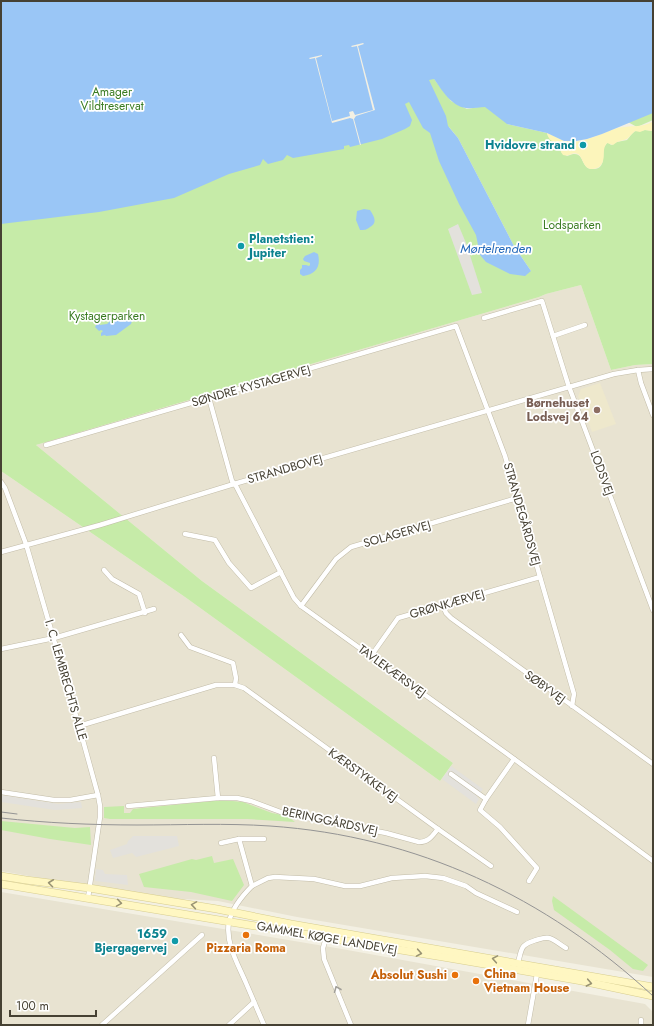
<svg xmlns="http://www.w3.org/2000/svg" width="654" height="1026" viewBox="0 0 654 1026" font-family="Jost,sans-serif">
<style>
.residential{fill:#e8e3d1}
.education{fill:#eee8cc}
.green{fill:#c6eba8;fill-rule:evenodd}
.sand{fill:#fcf5bb}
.parking{fill:#e3e1dc}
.water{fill:#9ac6f6}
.pier{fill:#f3f0e3}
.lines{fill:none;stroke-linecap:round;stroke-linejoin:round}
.minor-casing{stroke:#c2bca8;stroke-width:5.5}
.secondary-casing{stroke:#d7cd8f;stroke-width:8}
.minor{stroke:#fff;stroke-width:4.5}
.secondary{stroke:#fff7c2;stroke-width:7}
.tram{stroke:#949494;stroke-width:1}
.oneway{stroke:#999373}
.oneway2{stroke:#a2a099}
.culture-dot{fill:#0f9aa8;stroke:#fff;stroke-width:1.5}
.education-dot{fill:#8d6e63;stroke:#fff;stroke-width:1.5}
.food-dot{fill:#e8710a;stroke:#fff;stroke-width:1.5}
.labels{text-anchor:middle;stroke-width:3.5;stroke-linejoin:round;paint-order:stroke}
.park-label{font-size:12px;fill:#3a7c22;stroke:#fff}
.culture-label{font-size:12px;font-weight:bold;fill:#0d838f;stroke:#fff;text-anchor:end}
.street-label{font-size:12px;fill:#464133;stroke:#fff}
.education-label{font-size:12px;font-weight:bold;fill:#785e54;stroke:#fff;text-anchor:end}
.food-label{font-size:12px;font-weight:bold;fill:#c56008;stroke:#fff}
.water-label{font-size:13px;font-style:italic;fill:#2469ba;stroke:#fff}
</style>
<rect width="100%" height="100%" fill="#f3f0e3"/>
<g class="residential">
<polygon points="581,285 611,370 635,365 653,364 653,977 297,917 218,901 146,897 1,871 1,471 185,597 440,781 453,763 202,581 36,445 539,297 546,294"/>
<polygon points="1,892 342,949 645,1004 653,1012 653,1025 1,1025"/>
</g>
<polygon class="education" points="600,383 616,424 592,432 578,396 581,389"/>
<g class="green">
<path d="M1 1H653V120L637 127 626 121 507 124 547 133 548 136 560 145 561 152 567 156C587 147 578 170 594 169 606 168 602 156 604 148 604 146 606 145 607 143H609L611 145 617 142 627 140C630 137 632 132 636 131 639 131 641 131 645 130L653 131V364L635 365 611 370 581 285 546 294 539 297 36 445 202 581 453 763 440 781 185 597 1 471ZM434 79 488 100 485 106 467 109 451 101ZM449 127 458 138 514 246 531 271 483 257Z"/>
<polygon points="222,800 243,802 272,813 287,816 295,822 248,819 110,819 104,818 104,807 124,806 124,813 130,813 133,809"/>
<polygon points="1,821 75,828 90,827 91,845 50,839 1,830"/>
<polygon points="212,856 214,863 233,859 244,885 232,901 191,892 144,887 139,874 192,859 196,860"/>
<polygon points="553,896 648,965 643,971 633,969 610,950 554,910 552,901"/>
</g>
<path class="sand" d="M652 122H653V131L645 130 640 132 635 131 627 139 617 142 613 145 607 143C602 149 605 154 603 161 602 164 600 167 597 168 583 173 584 158 578 154 573 151 569 157 563 155L561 152 560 145C554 140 550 144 547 133 553 135 559 139 564 141 583 145 600 133 618 128 629 125 642 128 652 122Z"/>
<g class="parking">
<polygon points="458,224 466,243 482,293 472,295 448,229"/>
<polygon points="451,766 483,789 477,797 479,799 476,804 442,779"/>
<polygon points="1,795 58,804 81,802 82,808 55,810 1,802"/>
<polygon points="133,836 177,836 179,846 136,857 132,853 113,858 110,850 127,844 128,841"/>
<polygon points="96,869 103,870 105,874 127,875 128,885 95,881"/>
</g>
<g class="water">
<path d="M1 1H653V113L602 134 587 139 576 141H564L547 133 507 124 485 107C479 107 472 109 466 108 451 106 442 90 434 79L429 80 446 116 448 126 458 138 514 246 531 271 525 276 510 274 486 262 480 255 476 235 459 204 439 161 430 133 423 128 409 102 405 104 412 120 410 126 405 129 382 139 350 147 349 145 344 146V149L293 158 287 155 283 160 268 164 263 159 260 165 229 174 174 198 99 212 1 224Z"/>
<path d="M364 209 370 210C374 216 378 223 370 227 366 230 365 230 360 230L356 220 357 211Z"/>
<path d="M314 252 318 254C321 267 316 274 303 276L300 274V270L302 268V265H306L309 266 310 265V263L304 261 303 259 305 256Z"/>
<polygon points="125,316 130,318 132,321 131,324 116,335 106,336 105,335 101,336 101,333 103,331 101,330 99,331 95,327 97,324 100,322 100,325 107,324 114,317 117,318"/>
</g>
<polygon class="pier" points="363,43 364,44 358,46 375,110 356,116 354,119 361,145 360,145 353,119 350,118 332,123 315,58 310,59 309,58 322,55 322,56 316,58 332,121 350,116 349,112 353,111 355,115 373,110 357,46 352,47 351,46"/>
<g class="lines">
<defs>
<g id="minor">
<polyline points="484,318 542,301 568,384 653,610"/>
<polyline points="553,336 585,325"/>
<polyline points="638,370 641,383 653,415"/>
<polyline points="209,398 232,481 236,486 294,598 301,606 506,753 653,861"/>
<polyline points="46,445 456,326 505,456 574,694 572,706"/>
<polyline points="1,482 5,488 26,544 79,726 98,795 100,806 100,817 88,898"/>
<polyline points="185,534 215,540 229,563 251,588 281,572"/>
<polyline points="1,552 100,525 234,484 614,374 638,370 653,369"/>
<polyline points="104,570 112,579 139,594 145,613"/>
<polyline points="443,605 446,613 451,618 653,764"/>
<polyline points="301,606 336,559 351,547 517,498"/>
<polyline points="181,635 190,647 233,663 236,678 235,685"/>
<polyline points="1,649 54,638 154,609"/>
<polyline points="371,656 398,618 540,577"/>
<polyline points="79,726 216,685 235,685 244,688 438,829 491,866"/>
<polyline points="214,758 218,798"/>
<polyline points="451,774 486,799 514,759"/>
<polyline points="1,792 54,800 70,800 98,795"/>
<polyline points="486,799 480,810 500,827 537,868 529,881"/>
<path d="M128 806 218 798H237L251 801 286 814 386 833 419 842C429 842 432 836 438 829"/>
<path d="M239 839 252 886C242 896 232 908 229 922 225 943 238 964 246 983 252 997 258 1011 264 1025"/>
<polyline points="221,843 239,839 264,839"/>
<polyline points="252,886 268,878 275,877 314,879 345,886 360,886 392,878 425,876 443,878 466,886 476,893 517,912"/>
<polyline points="326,938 323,948 324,959 351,1025"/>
<path d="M518 963C522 948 520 945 536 940 540 939 545 937 549 938 554 939 562 946 566 948"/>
<polyline points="102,1025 202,935"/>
<polyline points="229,1025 254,1002"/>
<polyline points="528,1025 537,974"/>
<polyline points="641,1025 641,1020"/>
</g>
<g id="secondary">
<polyline points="1,876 26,880 89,888 217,909 291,924 653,987"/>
<polyline points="1,884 449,958 582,981 653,996"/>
</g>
</defs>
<use href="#minor" class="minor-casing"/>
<use href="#secondary" class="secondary-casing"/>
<use href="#minor" class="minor"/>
<use href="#secondary" class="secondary"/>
<g class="tram">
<polyline points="1,812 17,814"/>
<path d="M1 818C46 823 92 825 137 825 182 825 226 823 270 826 417 836 546 897 653 996"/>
</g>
</g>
<defs><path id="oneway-chevron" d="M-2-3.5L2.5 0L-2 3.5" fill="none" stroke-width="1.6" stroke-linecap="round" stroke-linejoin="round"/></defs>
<g class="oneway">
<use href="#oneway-chevron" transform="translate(51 883) rotate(-173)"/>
<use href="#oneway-chevron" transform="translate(119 903) rotate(9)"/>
<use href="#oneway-chevron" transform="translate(194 905) rotate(-171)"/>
<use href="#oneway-chevron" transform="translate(419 953) rotate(10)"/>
<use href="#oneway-chevron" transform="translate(495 959) rotate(-170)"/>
<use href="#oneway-chevron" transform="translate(589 983) rotate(11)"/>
</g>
<use class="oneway2" href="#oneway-chevron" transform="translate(337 989) rotate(-112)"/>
<g class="culture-dot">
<circle cx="583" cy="145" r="4"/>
<circle cx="241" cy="246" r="4"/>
<circle cx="175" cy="941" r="4"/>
</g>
<circle class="education-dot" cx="597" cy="410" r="4"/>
<g class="food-dot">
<circle cx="246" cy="935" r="4"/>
<circle cx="455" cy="975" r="4"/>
<circle cx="476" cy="981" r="4"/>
</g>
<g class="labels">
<g class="park-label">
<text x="112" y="96">Amager<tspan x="112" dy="14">Vildtreservat</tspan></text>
<text x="572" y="229">Lodsparken</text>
<text x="107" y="320">Kystagerparken</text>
</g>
<g class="culture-label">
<text x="575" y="149">Hvidovre strand</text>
<text x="249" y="243" text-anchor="start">Planetstien:<tspan x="249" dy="14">Jupiter</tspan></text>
<text x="167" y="938">1659<tspan x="167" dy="14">Bjergagervej</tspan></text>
</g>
<g class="street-label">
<text transform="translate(251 386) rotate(-16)" y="4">SØNDRE KYSTAGERVEJ</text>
<text transform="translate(285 469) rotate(-16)" y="4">STRANDBOVEJ</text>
<text transform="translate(602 473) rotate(70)" y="4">LODSVEJ</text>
<text transform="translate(522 514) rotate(74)" y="4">STRANDEGÅRDSVEJ</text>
<text transform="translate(397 534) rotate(-16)" y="4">SOLAGERVEJ</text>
<text transform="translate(447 604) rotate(-16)" y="4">GRØNKÆRVEJ</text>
<text transform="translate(392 671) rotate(36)" y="4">TAVLEKÆRSVEJ</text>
<text transform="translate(66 680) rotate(74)" y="4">I. C. LEMBRECHTS ALLE</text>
<text transform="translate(545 687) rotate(36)" y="4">SØBYVEJ</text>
<text transform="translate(363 775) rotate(36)" y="4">KÆRSTYKKEVEJ</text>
<text transform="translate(330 821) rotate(12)" y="4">BERINGGÅRDSVEJ</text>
<text transform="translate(327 938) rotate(10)" y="4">GAMMEL KØGE LANDEVEJ</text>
</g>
<g class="education-label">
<text x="589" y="407">Børnehuset<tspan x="589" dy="14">Lodsvej 64</tspan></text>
</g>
<g class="food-label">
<text x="246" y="952">Pizzaria Roma</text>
<text x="484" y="978" text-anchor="start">China<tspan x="484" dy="14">Vietnam House</tspan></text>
<text x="447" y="979" text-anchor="end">Absolut Sushi</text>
</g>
<g class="water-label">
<text x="496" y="253">Mørtelrenden</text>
</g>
</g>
<rect width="654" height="1026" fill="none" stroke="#464133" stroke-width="4"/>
<path d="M10 1010v6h86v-6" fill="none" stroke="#464133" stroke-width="2"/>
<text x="16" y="1010" font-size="12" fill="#464133" stroke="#ffffff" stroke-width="3" paint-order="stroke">100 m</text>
</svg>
